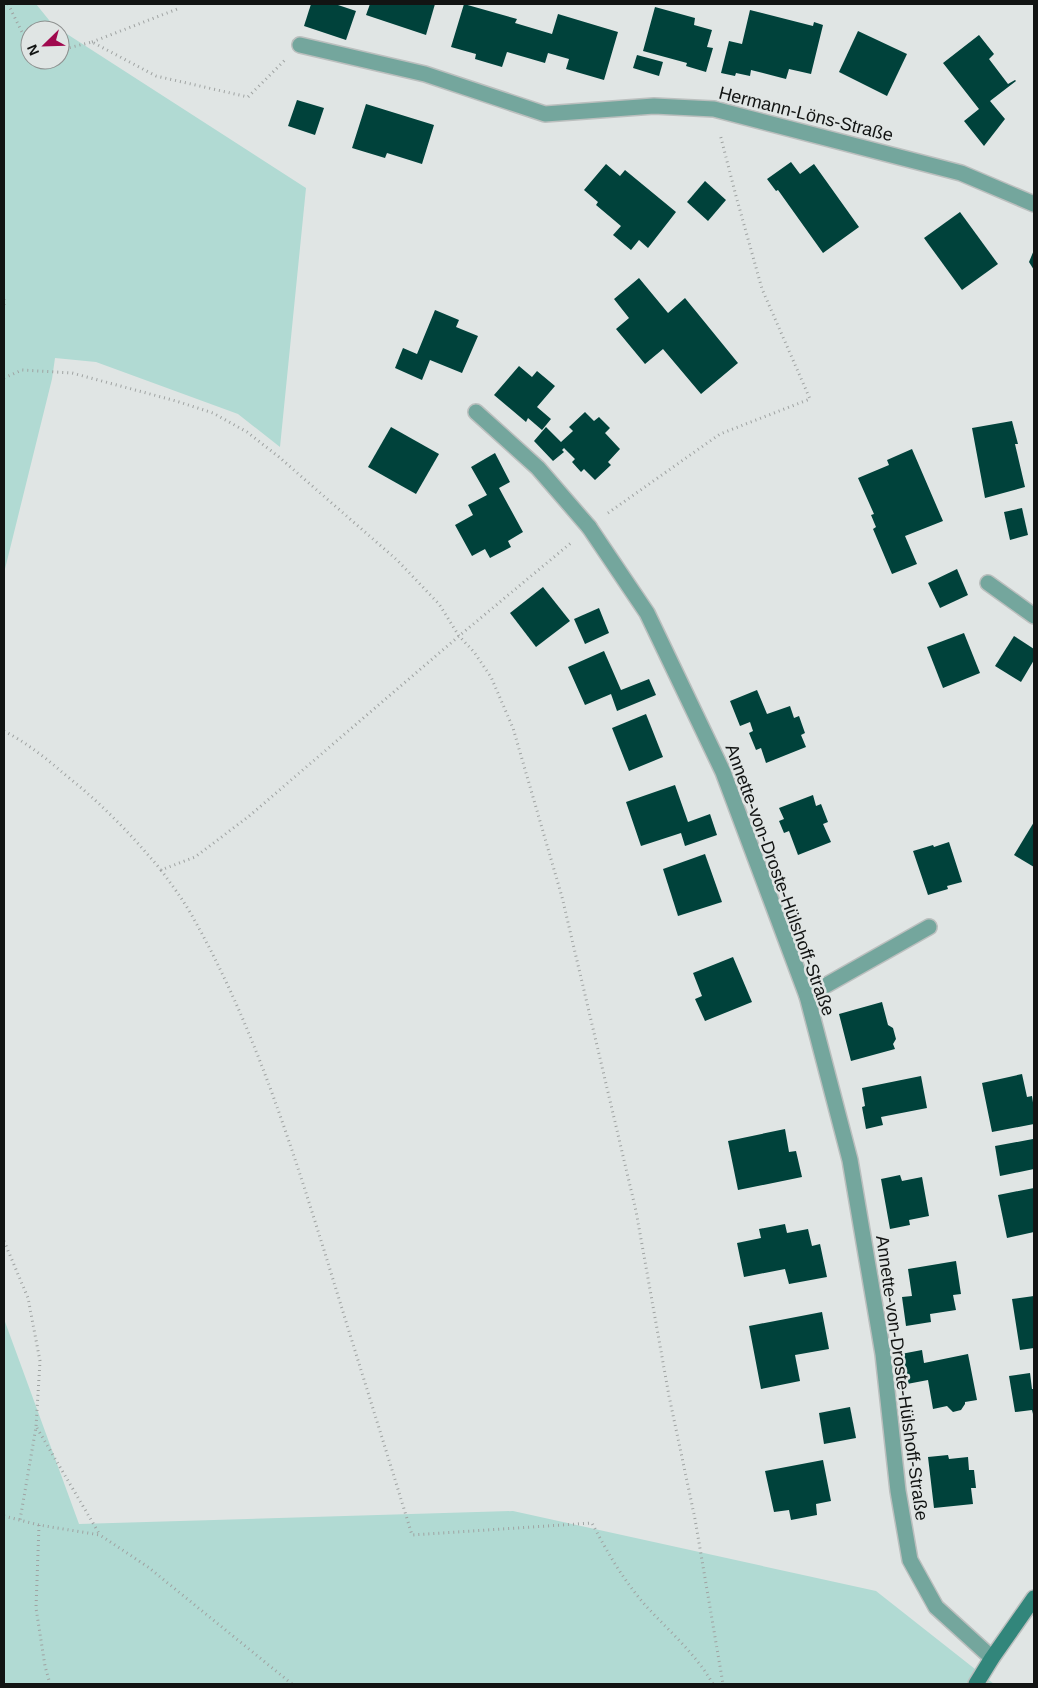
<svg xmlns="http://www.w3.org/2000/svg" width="1038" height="1688" viewBox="0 0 1038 1688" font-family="Helvetica,sans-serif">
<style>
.green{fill:#b1dad3;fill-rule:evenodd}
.building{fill:#00423b}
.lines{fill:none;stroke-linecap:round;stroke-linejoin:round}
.lane-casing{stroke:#bbbfbe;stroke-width:18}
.street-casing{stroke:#bbbfbe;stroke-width:18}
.secondary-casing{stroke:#bbbfbe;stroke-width:18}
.path{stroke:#9fa3a2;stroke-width:3;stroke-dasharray:1 4;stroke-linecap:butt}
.lane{stroke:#74a69d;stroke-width:15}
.street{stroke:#74a69d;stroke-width:15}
.secondary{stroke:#32867b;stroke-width:15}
.labels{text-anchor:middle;stroke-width:5;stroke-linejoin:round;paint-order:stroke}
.street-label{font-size:18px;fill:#121413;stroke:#e0e5e4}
</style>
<rect width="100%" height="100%" fill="#e0e5e4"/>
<g class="green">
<path d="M4 4H36L53 25 306 188 280 447 238 414 96 362 55 358 52 379 4 573ZM30 30H60V60H30Z"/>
<polygon points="4,1319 79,1524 513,1511 876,1591 994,1684 4,1684"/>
</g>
<g class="building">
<polygon points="311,4 335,4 356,11 346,40 304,26"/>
<polygon points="370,4 435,4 426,35 366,15"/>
<polygon points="464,4 517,19 515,23 552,34 558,14 618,32 604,80 566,69 569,59 548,53 545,63 507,52 502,67 475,59 476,54 451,47"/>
<polygon points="655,7 695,18 694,25 712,30 707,47 713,48 706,72 686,66 687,63 643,51"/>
<polygon points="750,10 813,26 814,22 823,25 811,74 789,69 786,79 751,70 750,76 736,73 735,76 721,73 729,41 742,44"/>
<polygon points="858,31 907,54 887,96 839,72"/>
<polygon points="979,35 994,54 989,59 1008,84 1015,80 1016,81 990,101 1005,119 984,146 964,121 979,109 943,63"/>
<polygon points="637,55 663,62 659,76 633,68"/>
<polygon points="297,100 324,108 315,135 288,126"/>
<polygon points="366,104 434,125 422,164 387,153 385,158 352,148"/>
<polygon points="791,162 800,174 814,164 859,227 823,253 778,190 776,191 767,179"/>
<polygon points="606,164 620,176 625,170 676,212 648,248 639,240 631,250 613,235 621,226 596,205 598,202 584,190"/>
<polygon points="705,181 726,200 708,221 687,202"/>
<polygon points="960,212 998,264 962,290 924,238"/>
<polygon points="1034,250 1034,270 1029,262"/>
<polygon points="639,278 668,313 685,298 738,363 701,394 663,349 645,364 616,329 629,318 614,299"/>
<polygon points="435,310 459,320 456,327 478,336 462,373 430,360 422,380 395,368 403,348 417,354"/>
<polygon points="519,366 532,377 537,371 555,386 537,407 551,419 542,430 528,418 526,422 494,395"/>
<polygon points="585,412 594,421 599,417 610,428 605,433 620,449 608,462 611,465 595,480 584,469 581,472 572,462 575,459 564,448 562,450 564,452 553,461 534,441 546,427 561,442 573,431 569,427"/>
<polygon points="1012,421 1018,444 1015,444 1025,487 985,498 972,428"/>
<polygon points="391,427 439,454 416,494 368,467"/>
<polygon points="912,449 943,521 905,536 917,564 892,574 873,529 876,527 871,515 874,514 858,478 889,465 887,460"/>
<polygon points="495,453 510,482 499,488 523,532 508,541 511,547 490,558 485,549 472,556 455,525 473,515 468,505 487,495 471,467"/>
<polygon points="1022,508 1028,535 1010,540 1004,512"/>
<polygon points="957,569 968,595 940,608 928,583"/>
<polygon points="543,587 570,621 536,647 510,613"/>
<polygon points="599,608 609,633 585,644 574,619"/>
<polygon points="964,633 980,673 943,688 927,647"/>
<polygon points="1014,636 1034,649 1034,660 1021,682 995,666"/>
<polygon points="604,651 621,690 649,679 656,695 617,711 611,694 585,705 568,667"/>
<polygon points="757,690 767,714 790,706 794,718 799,716 805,733 801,735 806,747 766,763 761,748 756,750 749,733 753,731 750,722 740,726 730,701"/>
<polygon points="646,714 663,757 629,771 612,728"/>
<polygon points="675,785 688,822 710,814 717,835 685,846 681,833 641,846 626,802"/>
<polygon points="813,795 816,806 821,804 828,822 823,824 831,842 798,855 789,831 784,833 779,821 784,819 779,808"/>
<polygon points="1034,822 1034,867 1014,855"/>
<polygon points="949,842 962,882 947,886 948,889 928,895 913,851 933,845 934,847"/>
<polygon points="705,854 722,902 678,916 663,869"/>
<polygon points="733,957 752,1002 705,1021 695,999 702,996 693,973"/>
<polygon points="882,1002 888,1025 893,1028 896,1039 893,1044 895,1049 851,1061 839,1014"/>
<polygon points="1022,1074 1027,1097 1032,1096 1034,1109 1034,1124 992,1132 982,1083"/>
<polygon points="921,1076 927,1108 881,1117 883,1125 866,1129 862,1107 865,1106 862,1088"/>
<polygon points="785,1129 789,1152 796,1151 802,1177 738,1190 728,1141"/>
<polygon points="1033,1139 1034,1169 1000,1176 995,1146"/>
<polygon points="900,1175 902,1181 922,1177 929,1216 909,1220 910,1225 890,1229 881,1179"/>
<polygon points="1034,1188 1034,1232 1007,1238 998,1195"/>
<polygon points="785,1224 787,1233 808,1229 812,1246 820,1244 827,1277 789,1284 785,1269 744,1277 737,1243 761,1238 759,1229"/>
<polygon points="956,1261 961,1294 953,1295 956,1310 930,1314 931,1322 906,1326 902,1297 912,1296 908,1269"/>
<polygon points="1034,1296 1034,1348 1020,1350 1012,1299"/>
<polygon points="822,1312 829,1349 795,1355 800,1381 761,1389 749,1326"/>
<polygon points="922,1350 924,1363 968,1354 977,1400 965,1402 965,1404 961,1410 953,1412 947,1406 933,1409 928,1380 907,1384 901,1354"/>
<polygon points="1030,1373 1032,1389 1034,1389 1034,1418 1032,1410 1015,1412 1009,1376"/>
<polygon points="850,1407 856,1438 824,1444 819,1413"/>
<polygon points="948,1455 949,1459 968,1457 969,1470 974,1470 976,1488 971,1488 973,1504 934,1508 928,1457"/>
<polygon points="823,1460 831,1501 816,1504 817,1515 791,1520 789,1510 774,1512 765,1471"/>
</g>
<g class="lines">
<defs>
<polyline id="lane" points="476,412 538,468 589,527"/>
<g id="street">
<polyline points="300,45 425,74 545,114 654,106 714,109 961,173 1034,204"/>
<polyline points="589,527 647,613 723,772 807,996 850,1160 883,1354 898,1491 910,1560 936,1607 992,1658"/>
<polyline points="988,583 1034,616"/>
<polyline points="807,996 929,927"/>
</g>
<polyline id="secondary" points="976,1684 992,1658 1034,1598"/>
</defs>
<use href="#lane" class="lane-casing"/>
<use href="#street" class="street-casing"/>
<use href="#secondary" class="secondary-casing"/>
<g class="path">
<polyline points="8,4 25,38 30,43"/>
<polyline points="92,42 180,8"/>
<polyline points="60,50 92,42 156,76 248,97 285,60"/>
<polyline points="4,299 4,307"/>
<polyline points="4,378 22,370 72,373 176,401 213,413 247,432 279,457 397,560 439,604 459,636 474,652 491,677 513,728 562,897 636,1211 669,1396 695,1519 723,1684"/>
<polyline points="608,513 720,434 810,399 762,289 736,196 720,134"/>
<path d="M4 731C25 742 45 757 63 773 100 802 131 834 161 870L195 857 248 817 459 636 572 542"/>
<path d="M161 870C171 884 182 898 191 914 251 1019 288 1135 324 1250 353 1345 383 1440 412 1535L592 1523C607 1552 624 1581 646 1606 669 1631 696 1654 713 1684"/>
<polyline points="4,1241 28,1298 40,1361 36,1427 20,1520"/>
<polyline points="37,1428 100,1535"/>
<polyline points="4,1516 39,1525 100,1535 148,1567 292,1684"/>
<polyline points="39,1525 36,1608 45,1666 50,1684"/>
</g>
<use href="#lane" class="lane"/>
<use href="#street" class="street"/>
<use href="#secondary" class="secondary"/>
</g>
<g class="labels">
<g class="street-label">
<text transform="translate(806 114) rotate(14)" y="6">Hermann-Löns-Straße</text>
<text transform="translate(780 880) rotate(70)" y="6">Annette-von-Droste-Hülshoff-Straße</text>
<text transform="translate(902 1378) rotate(82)" y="6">Annette-von-Droste-Hülshoff-Straße</text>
</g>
</g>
<rect width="1038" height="1688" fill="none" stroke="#121413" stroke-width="10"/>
<g transform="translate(45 45) rotate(247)"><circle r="24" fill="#e0e5e4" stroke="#8e9190"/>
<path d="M0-4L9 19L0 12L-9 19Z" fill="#a0094e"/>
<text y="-8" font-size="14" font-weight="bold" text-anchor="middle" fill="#121413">N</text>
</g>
</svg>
